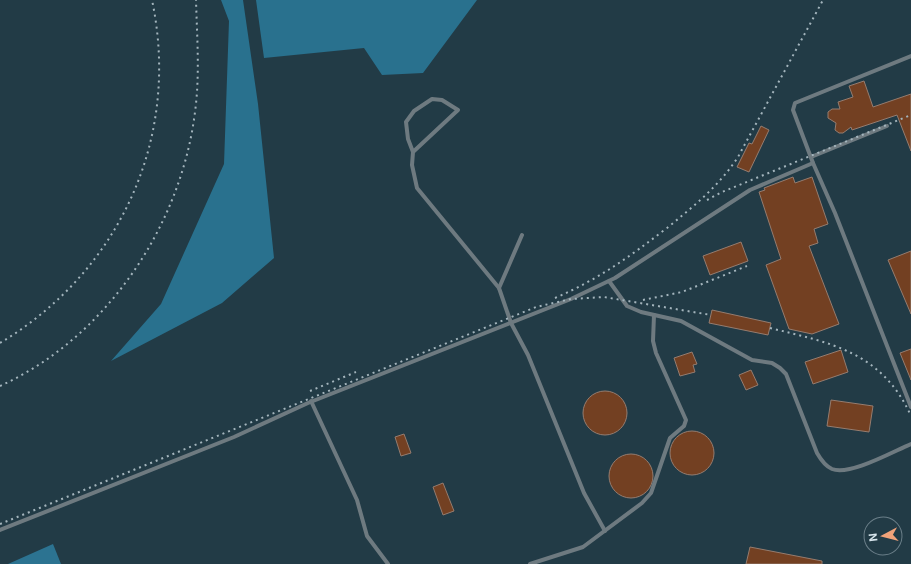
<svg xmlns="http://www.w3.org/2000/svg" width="911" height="564" viewBox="0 0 911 564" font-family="Inter,sans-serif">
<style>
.forest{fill:#29718e}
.water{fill:#2c7391}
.building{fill:#734022;stroke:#957c6f}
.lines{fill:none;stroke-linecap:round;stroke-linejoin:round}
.lane{stroke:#6e7a80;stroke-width:4}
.rail{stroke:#a4b5bd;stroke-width:2;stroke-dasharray:2 4;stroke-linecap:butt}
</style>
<rect width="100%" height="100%" fill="#223b46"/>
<g class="forest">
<polygon points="221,0 243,0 258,104 274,258 222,303 111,361 161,304 224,164 229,21"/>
<polygon points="256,0 477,0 423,73 382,75 364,48 264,58"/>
</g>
<polygon class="water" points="53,544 61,564 8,564"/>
<g class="building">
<polygon points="864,81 873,107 911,94 911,151 897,115 852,130 851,127 843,133 839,133 835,130 836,123 828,118 828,112 832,109 840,109 838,102 853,97 849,86"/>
<polygon points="761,126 769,130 749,172 737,167 749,143 752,144"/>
<polygon points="793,177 795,183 812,177 828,224 814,229 818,243 809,246 839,324 812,334 789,329 766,265 781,259 759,192 765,190 764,188"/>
<polygon points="741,242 748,261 710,275 703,256"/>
<polygon points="911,251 911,314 888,260"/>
<polygon points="712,310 771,323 768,335 709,323"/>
<polygon points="911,349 911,380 900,353"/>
<polygon points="841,350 848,372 813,384 805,362"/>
<polygon points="692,352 697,364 693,365 695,372 680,376 674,358"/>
<polygon points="751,370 758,385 746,390 739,375"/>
<circle cx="605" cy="413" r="22"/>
<polygon points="831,400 873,406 869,432 827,426"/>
<circle cx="692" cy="453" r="22"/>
<polygon points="404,434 411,453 401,456 395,437"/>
<circle cx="631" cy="476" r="22"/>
<polygon points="443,483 454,511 443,515 433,487"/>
<polygon points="750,547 822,561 822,564 746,564"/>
</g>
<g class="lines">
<g class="lane">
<polyline points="911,56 795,103 793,110 813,163 835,213 911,407"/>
<polyline points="413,152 408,139 406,122 414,111 432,99 442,100 458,110 413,152 412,165 417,188 499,288"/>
<polyline points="811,157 887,126"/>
<polyline points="522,235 499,288 511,323 528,355 584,493 605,531"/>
<path d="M609 281 627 306 641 312 681 321 752 360 772 363 780 368 786 374 817 453C821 460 825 466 832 469 850 476 894 451 911 444"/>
<polyline points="311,401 357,500 367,536 388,564"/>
<polyline points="0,530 234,437 308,403 571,299 615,278 750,190 813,163"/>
<polyline points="530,564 583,547 642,503 651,493 670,438 684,426 686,420 656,353 653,341 654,315"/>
</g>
<g class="rail">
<polyline points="707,200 722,192 911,115"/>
<path d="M555 298C599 279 629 257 667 228 694 206 719 186 738 157L823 0"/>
<polyline points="643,300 682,292 747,266"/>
<path d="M770 328C831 343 882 352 911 416"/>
<path d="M0 343C120 271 181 138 152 0"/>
<path d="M0 386C106 338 181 226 195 112 200 75 197 37 196 0"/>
<polyline points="310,391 356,372"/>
<polyline points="0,524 536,307 571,299 604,297 711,315"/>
</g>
</g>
<g transform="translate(883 536) rotate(263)"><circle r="19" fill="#223b46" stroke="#6b7f89"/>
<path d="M0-3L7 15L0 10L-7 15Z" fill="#f0a279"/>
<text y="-6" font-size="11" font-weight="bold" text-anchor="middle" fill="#d8e6ed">N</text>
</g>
</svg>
